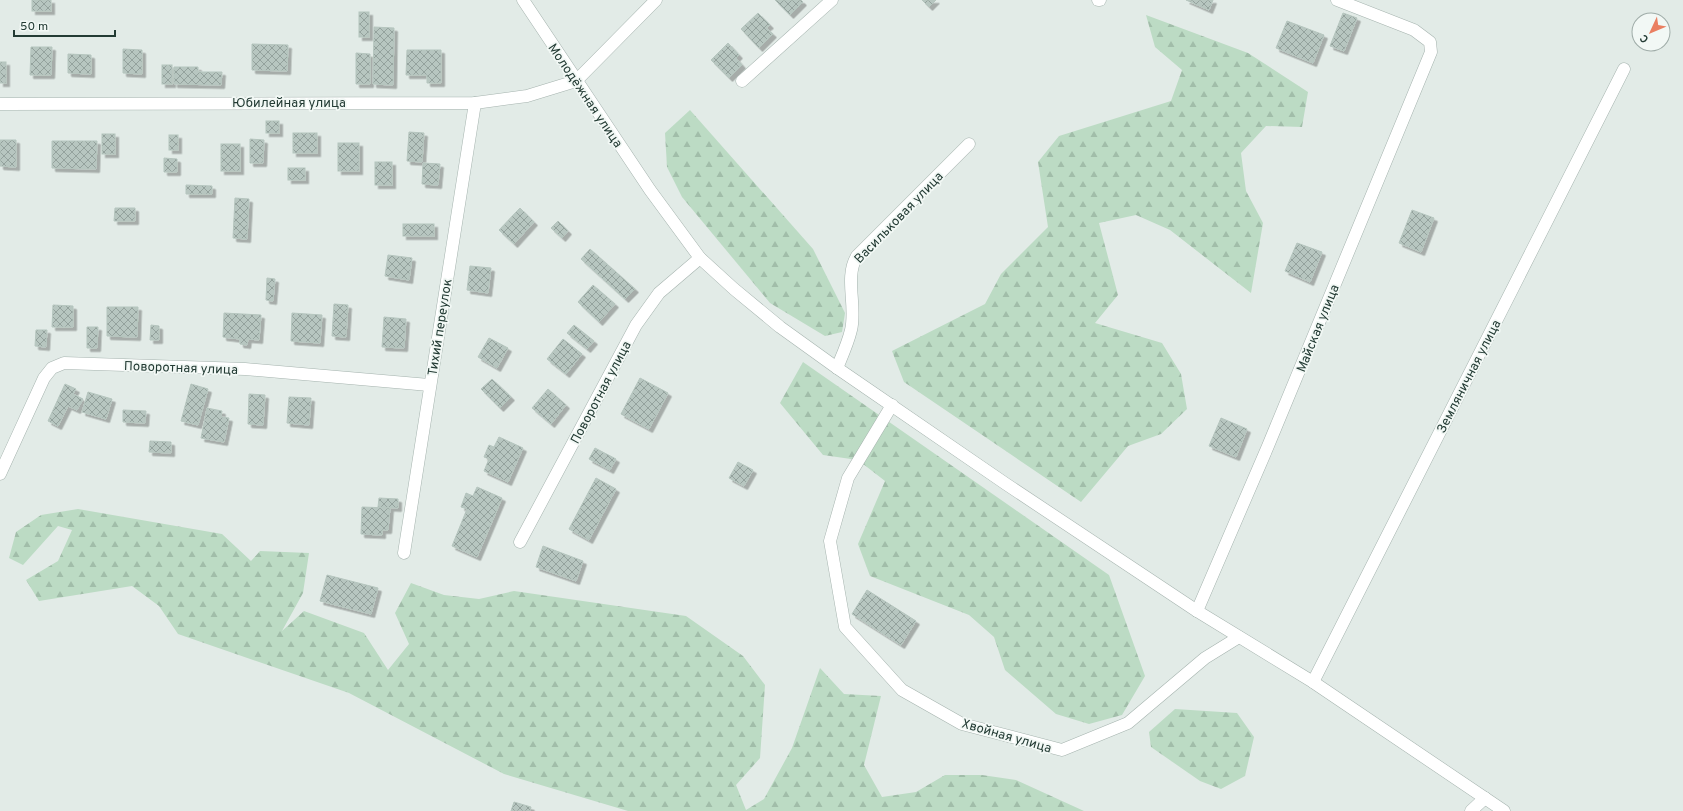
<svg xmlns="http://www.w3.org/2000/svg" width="1683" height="811" viewBox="0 0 1683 811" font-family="Overpass,sans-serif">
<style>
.forest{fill:url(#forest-firs)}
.building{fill:url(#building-cross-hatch);stroke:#b5c5be;filter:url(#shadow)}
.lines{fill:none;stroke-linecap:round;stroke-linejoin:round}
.minor-casing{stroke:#a5b3ae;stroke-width:13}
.minor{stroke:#fff;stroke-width:12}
.labels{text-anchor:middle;stroke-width:3.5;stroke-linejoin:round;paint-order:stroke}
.street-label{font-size:13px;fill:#233b34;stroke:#f2f8f5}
</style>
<defs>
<pattern id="forest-firs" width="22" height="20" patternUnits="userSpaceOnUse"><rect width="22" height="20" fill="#bcdbc4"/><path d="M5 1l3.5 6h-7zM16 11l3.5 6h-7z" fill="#a1bda9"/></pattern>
<pattern id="building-cross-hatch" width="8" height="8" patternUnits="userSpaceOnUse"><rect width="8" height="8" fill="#b7c6c0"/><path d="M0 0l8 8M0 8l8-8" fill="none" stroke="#94a29d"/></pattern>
<filter id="shadow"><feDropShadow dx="3.5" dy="3.5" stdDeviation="0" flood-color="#0004"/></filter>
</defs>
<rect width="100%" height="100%" fill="#e2ebe7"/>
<g class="forest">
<polygon points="1146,15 1248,53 1308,92 1302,127 1266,126 1241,153 1246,191 1263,223 1251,293 1170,230 1136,215 1099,223 1118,295 1095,323 1162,343 1181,374 1187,409 1161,434 1128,446 1081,502 904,382 892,351 985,304 1001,274 1048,227 1038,162 1059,136 1171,101 1182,70 1155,47"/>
<polygon points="690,110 813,249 845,313 842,332 825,336 770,303 682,197 667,167 665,133"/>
<polygon points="803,362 1109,575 1145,676 1122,715 1089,724 1056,714 1005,670 994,637 969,615 870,576 858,544 885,481 858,460 823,455 780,403"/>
<polygon points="78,509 222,534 251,561 260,551 309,553 303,593 282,631 304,611 364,633 388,670 409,644 395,613 411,583 444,595 479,599 514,591 686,616 743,656 765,685 760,758 736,785 746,810 764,799 792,748 820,668 844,694 881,696 864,765 882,797 916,792 945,775 982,775 1016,780 1084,811 628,811 504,774 349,693 178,634 159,606 132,586 39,601 26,580 58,561 72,530 58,526 23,565 9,558 16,532 41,515"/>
<polygon points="1175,709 1237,713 1254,737 1245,776 1221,789 1200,781 1151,747 1149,732"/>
</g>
<g class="building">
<rect x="32" y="0" width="19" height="11"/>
<polygon points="775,0 801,0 803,2 790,15"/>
<polygon points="922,0 936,0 929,7"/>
<polygon points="1186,0 1213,0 1209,10"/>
<rect x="359" y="12" width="10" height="25"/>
<polygon points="758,13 770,25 766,28 773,34 759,48 741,29"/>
<polygon points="1343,13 1357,18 1344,51 1330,46"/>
<polygon points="1287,21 1324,35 1313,63 1276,48"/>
<polygon points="374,27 394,28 393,85 373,84"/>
<polygon points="728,43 739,55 736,58 742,65 729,78 711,60"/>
<polygon points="252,44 288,45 287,71 252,70"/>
<polygon points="31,47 52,47 51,75 30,75"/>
<polygon points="123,49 142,50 142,74 123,73"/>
<polygon points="407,50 441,50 441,83 427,83 427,75 406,75"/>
<polygon points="356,53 370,54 370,84 356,84"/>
<polygon points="68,54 91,55 91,74 68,73"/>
<rect x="0" y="62" width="6" height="21"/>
<rect x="162" y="65" width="10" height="19"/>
<polygon points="174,67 198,67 198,72 222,72 221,85 174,84"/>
<rect x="266" y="121" width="13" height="12"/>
<polygon points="409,132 424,133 422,162 407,161"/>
<rect x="293" y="133" width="24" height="20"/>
<rect x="102" y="134" width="13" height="20"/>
<rect x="169" y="135" width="9" height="15"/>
<polygon points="250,139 264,140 263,163 250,163"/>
<polygon points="0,140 16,140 16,167 0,166"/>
<polygon points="52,141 97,141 96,169 52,168"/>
<rect x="338" y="143" width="21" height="28"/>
<rect x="221" y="144" width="19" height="27"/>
<polygon points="164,158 177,159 177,172 164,172"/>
<rect x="375" y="162" width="17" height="23"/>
<polygon points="423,163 440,164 438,185 422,184"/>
<rect x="288" y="168" width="17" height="12"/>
<polygon points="186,185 212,186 212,194 186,194"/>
<polygon points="235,198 249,199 247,239 233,238"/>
<polygon points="115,208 135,208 135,221 114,221"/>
<polygon points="520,208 534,222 514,244 499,230"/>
<polygon points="1412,210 1434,218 1421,252 1399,243"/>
<polygon points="558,221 568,231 562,238 551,228"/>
<rect x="403" y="224" width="31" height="12"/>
<polygon points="1297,243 1322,252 1310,282 1285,271"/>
<polygon points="590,249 635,289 625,299 581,259"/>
<polygon points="388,255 412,258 409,280 385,276"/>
<polygon points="470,266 491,268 488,293 467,290"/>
<polygon points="267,278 275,279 273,301 266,300"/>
<polygon points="593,285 615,304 599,322 578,302"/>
<polygon points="334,304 348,305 346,337 332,336"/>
<polygon points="53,305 73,306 73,327 52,327"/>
<polygon points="107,307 138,307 137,337 107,336"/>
<polygon points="224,313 261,315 259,340 248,339 247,345 240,344 240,339 223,337"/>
<polygon points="292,313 322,315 320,343 291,341"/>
<polygon points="384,317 406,319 404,348 382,347"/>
<polygon points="151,325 159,326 159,340 150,340"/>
<polygon points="574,325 594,341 587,349 567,333"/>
<polygon points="87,327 98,327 97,348 87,348"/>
<polygon points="36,330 47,330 46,347 35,346"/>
<polygon points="489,338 508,348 497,368 478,357"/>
<polygon points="563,339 582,354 566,374 547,359"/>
<polygon points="640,378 668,393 649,429 621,414"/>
<polygon points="492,379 511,397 500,408 481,389"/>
<polygon points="65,384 76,389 73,394 83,399 77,410 68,406 58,426 48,421"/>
<polygon points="191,384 208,389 198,425 181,421"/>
<polygon points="548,389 566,405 551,424 532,408"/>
<polygon points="88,392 112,399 106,419 82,412"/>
<polygon points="249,394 265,395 263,425 248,424"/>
<polygon points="289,397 311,398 309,425 287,423"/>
<polygon points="207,408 222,411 221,417 229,418 224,442 201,438"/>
<polygon points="123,410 146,411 145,423 123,422"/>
<polygon points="1221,418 1247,429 1236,457 1209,446"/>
<polygon points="499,437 523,448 508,482 484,471 489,459 484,457 489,445 494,447"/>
<polygon points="150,441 171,442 171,453 149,452"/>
<polygon points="595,448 616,459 610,470 589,459"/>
<polygon points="738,462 753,470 744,486 729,478"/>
<polygon points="596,478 616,489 589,540 569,529"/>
<polygon points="477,487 502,498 477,557 452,546 467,509 461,507 466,493 473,496"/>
<polygon points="379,498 398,499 398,508 378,507"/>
<polygon points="362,507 390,508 388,530 382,530 382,535 361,534"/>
<polygon points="543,546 583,561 576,581 536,567"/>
<polygon points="327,575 378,588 371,614 320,601"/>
<polygon points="867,590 916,621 901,645 852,614"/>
<polygon points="514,802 531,807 530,811 511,811"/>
</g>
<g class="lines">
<defs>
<g id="minor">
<polyline points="523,0 650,190 700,258 734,289 780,327 837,368 1006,484 1197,611 1313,682 1504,811"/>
<polyline points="1098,0 1100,0"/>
<polyline points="742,81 832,0"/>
<polyline points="0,104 475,103 527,96 576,81 656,0"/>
<path d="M837 368C842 356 848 343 851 330 857 306 844 277 857 256L969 144"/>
<polyline points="892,405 848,478 830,541 845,627 902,690 962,724 1062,750 1128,723 1205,658 1239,637"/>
<polyline points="0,474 44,378 52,368 64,363 245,369 429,385"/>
<polyline points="520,542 636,325 659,293 700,258"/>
<polyline points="404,553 475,103"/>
<polyline points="1197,611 1268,446 1431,52 1430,42 1414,30 1337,0"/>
<polyline points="1313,682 1624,69"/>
<polyline points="1471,811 1485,798"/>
</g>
</defs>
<use href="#minor" class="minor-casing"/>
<use href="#minor" class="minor"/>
</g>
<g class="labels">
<g class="street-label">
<text transform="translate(586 95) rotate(56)" y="5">Молодёжная улица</text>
<text x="289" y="107">Юбилейная улица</text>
<text transform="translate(898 217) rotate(-46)" y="5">Васильковая улица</text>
<text transform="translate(439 327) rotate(-81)" y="5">Тихий переулок</text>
<text transform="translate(1317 328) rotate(-68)" y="5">Майская улица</text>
<text transform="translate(181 367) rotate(2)" y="5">Поворотная улица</text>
<text transform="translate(1468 376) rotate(-63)" y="5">Земляничная улица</text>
<text transform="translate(600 392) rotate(-62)" y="5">Поворотная улица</text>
<text transform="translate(1007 735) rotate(16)" y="5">Хвойная улица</text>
</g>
</g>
<g transform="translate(1651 32) rotate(226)"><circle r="19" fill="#f2f8f5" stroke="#9faca8"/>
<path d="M0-3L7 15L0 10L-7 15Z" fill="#ea7f61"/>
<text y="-6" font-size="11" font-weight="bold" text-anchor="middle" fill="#233b34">С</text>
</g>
<path d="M14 30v6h101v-6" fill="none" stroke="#233b34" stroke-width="2"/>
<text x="20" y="30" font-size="12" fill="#233b34" stroke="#f2f8f5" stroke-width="3" paint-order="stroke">50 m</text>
</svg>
